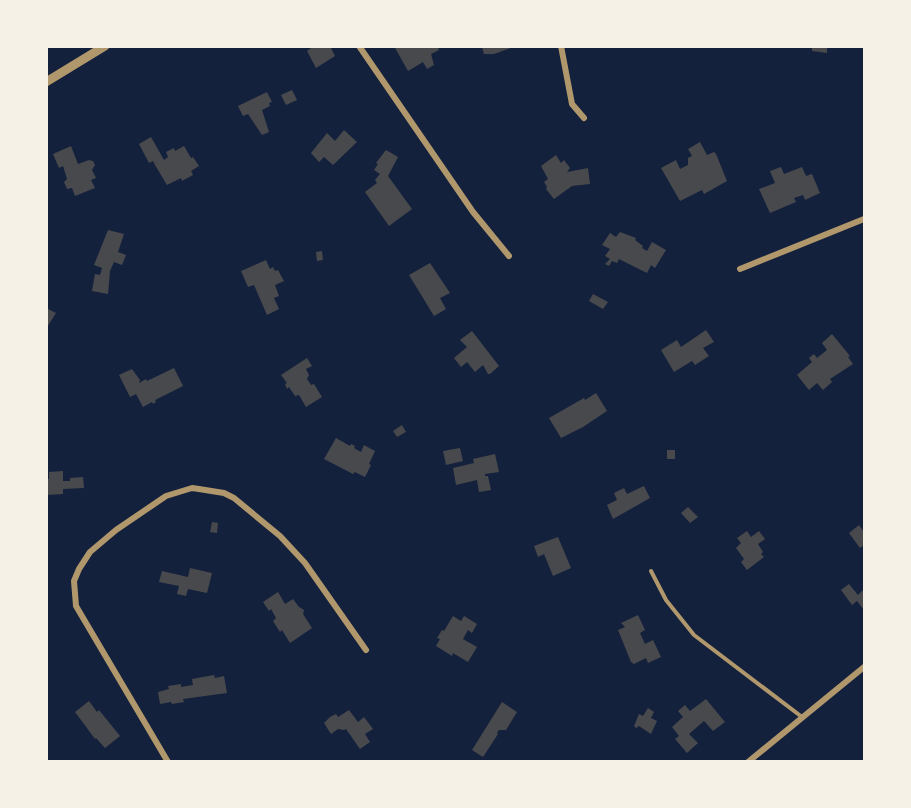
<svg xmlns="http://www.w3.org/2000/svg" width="911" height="808" viewBox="0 0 911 808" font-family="Mulish,sans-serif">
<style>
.building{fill:#48494c}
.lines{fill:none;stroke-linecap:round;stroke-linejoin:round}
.service{stroke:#b1986c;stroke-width:4}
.minor{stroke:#b1986c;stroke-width:6}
.tertiary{stroke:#b1986c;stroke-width:9}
</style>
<rect width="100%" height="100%" fill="#14213d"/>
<g class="building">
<polygon points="310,46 330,46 335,56 316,68 307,51 311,48"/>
<polygon points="394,46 437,46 439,50 431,54 434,65 427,69 423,62 408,71"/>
<polygon points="516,46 494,54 484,54 482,47"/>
<polygon points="812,46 827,46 827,53 812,51"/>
<polygon points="292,90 297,100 286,105 281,95"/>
<polygon points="267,92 272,102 269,103 270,106 262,110 269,132 262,135 248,114 243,116 238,106"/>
<polygon points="344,130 357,142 333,165 324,157 319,162 311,153 327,133 335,141"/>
<polygon points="151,137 164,160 168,157 166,152 174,148 175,151 184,146 191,158 193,157 199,166 191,171 193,175 182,181 181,178 167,185 155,165 153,161 149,163 139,144"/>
<polygon points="700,142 707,155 714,152 716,154 727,181 704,194 702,190 680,201 661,168 676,160 680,169 688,165 688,158 692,156 688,149"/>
<polygon points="71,146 78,164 89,160 93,161 95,165 92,170 96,178 91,180 95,188 75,196 72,188 67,189 64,182 67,179 63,166 59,168 53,154"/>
<polygon points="386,150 398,157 388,176 412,209 389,226 365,192 377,183 375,180 380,174 374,170 378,164 376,163"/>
<polygon points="556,155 561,163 564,160 570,168 567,172 588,168 590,184 572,186 554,199 546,189 547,187 544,182 548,179 541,166"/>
<polygon points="781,167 784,174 802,167 806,176 812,174 820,193 805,200 803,195 794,198 796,202 770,213 759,189 775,183 770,171"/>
<polygon points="108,230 124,234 118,252 126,255 122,265 114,262 110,271 108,294 92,291 95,274 100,275 102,268 94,265"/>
<polygon points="620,232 636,238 635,240 643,246 642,248 647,251 652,242 666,250 655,268 651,265 647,273 619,259 617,263 612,261 609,266 605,264 610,259 605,256 610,249 602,245 610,233 616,237"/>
<polygon points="322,251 323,260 317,261 316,252"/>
<polygon points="266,260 270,269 273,267 275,271 278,270 284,281 275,285 279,296 274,298 279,309 267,315 254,285 248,287 241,271"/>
<polygon points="430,263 450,293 440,298 446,309 434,316 409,275"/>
<polygon points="593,294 608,302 603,309 589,301"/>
<polygon points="46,308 56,313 46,329"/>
<polygon points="706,330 714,342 703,348 709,356 695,365 692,361 674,372 661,350 677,340 681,347"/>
<polygon points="472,331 499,366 490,374 488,374 483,365 475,372 467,362 461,367 454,358 467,347 460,340"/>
<polygon points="832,334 850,356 848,357 853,364 830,379 832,382 823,390 817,383 809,390 797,375 812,362 809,358 814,354 817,358 827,350 822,343"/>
<polygon points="307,358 312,366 306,369 309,375 307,379 311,385 314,384 322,397 306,407 299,395 295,396 289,387 287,389 285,384 287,383 281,375"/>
<polygon points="174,368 183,386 155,400 156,402 153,404 152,402 143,407 136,394 130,397 119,375 132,369 140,380 139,383 146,379 147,381"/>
<polygon points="596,393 607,411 583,427 561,438 549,418 584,398 585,400"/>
<polygon points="402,425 406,432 397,437 393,431"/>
<polygon points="336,438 350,446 351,444 355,446 354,448 361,452 364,445 375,451 369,464 371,465 365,477 355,472 353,474 324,459"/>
<polygon points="460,448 463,461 446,465 443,451"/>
<rect x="667" y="450" width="8" height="9"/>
<polygon points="495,454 499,472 485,474 485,476 488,476 491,490 479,492 477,480 456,485 453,468 474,463 473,459"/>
<polygon points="63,471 63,481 70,481 70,478 83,477 84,488 63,489 63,494 46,495 46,479 49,479 49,472"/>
<polygon points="644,486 650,498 613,519 607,505 617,500 614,493 624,488 627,494"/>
<polygon points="688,507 698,517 690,523 681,513"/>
<polygon points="212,522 218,523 217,533 210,532"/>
<polygon points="859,525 864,532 864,545 860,548 849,533"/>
<polygon points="747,531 751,537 759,531 765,539 758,544 763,552 761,554 764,557 747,570 741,562 744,559 736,548 741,543 737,538"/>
<polygon points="558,537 571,568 553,576 544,554 538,557 534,546"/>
<polygon points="190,568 212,573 207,593 188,589 186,596 177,594 179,586 159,582 162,571 188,577"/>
<polygon points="849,584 858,595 864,589 864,610 857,601 852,605 841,590"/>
<polygon points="278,592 285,604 293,599 299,607 304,610 303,614 312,628 290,643 282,630 280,632 273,621 276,618 271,609 269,611 263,602"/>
<polygon points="638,615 645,630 640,633 645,644 653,640 661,657 648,663 646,658 634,664 631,662 618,630 625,627 621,623"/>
<polygon points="453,616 461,621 464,616 477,624 472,633 468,630 463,639 477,647 468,662 453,653 452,656 436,646 440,639 437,638 442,630 444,631"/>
<polygon points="214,675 215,678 224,676 227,693 183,699 184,702 172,704 171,702 160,704 158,692 169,689 168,686 181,684 181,687 193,685 192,679"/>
<polygon points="706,699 725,722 713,731 704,721 689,734 698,743 687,753 675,739 679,736 672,727 683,717 678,711 685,705 690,711"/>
<polygon points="89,701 97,712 99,710 120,736 105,748 96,738 95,739 75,712"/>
<polygon points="502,702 517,712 506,730 499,730 497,733 498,734 483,757 472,750"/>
<polygon points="648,708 654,712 651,718 657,721 651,734 639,726 636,728 634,726 639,714 643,716"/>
<polygon points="349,710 358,722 364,717 373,729 365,734 370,742 360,749 346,729 344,730 338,729 331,734 324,723 330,717 336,714 338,717"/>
</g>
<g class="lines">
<polyline class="service" points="651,571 666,600 694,635 802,717"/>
<g class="minor">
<polyline points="359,46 473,212 509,256"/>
<polyline points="561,46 572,104 584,118"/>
<polyline points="740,269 864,219"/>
<polyline points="168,762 76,606 74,581 79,569 90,552 116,530 166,496 192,488 199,489 224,493 234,498 280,536 305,563 366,650"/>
<polyline points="748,762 864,667"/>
</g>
<polyline class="tertiary" points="46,82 105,46"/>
</g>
<rect width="911" height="808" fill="none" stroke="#f6f1e7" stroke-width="96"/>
</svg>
